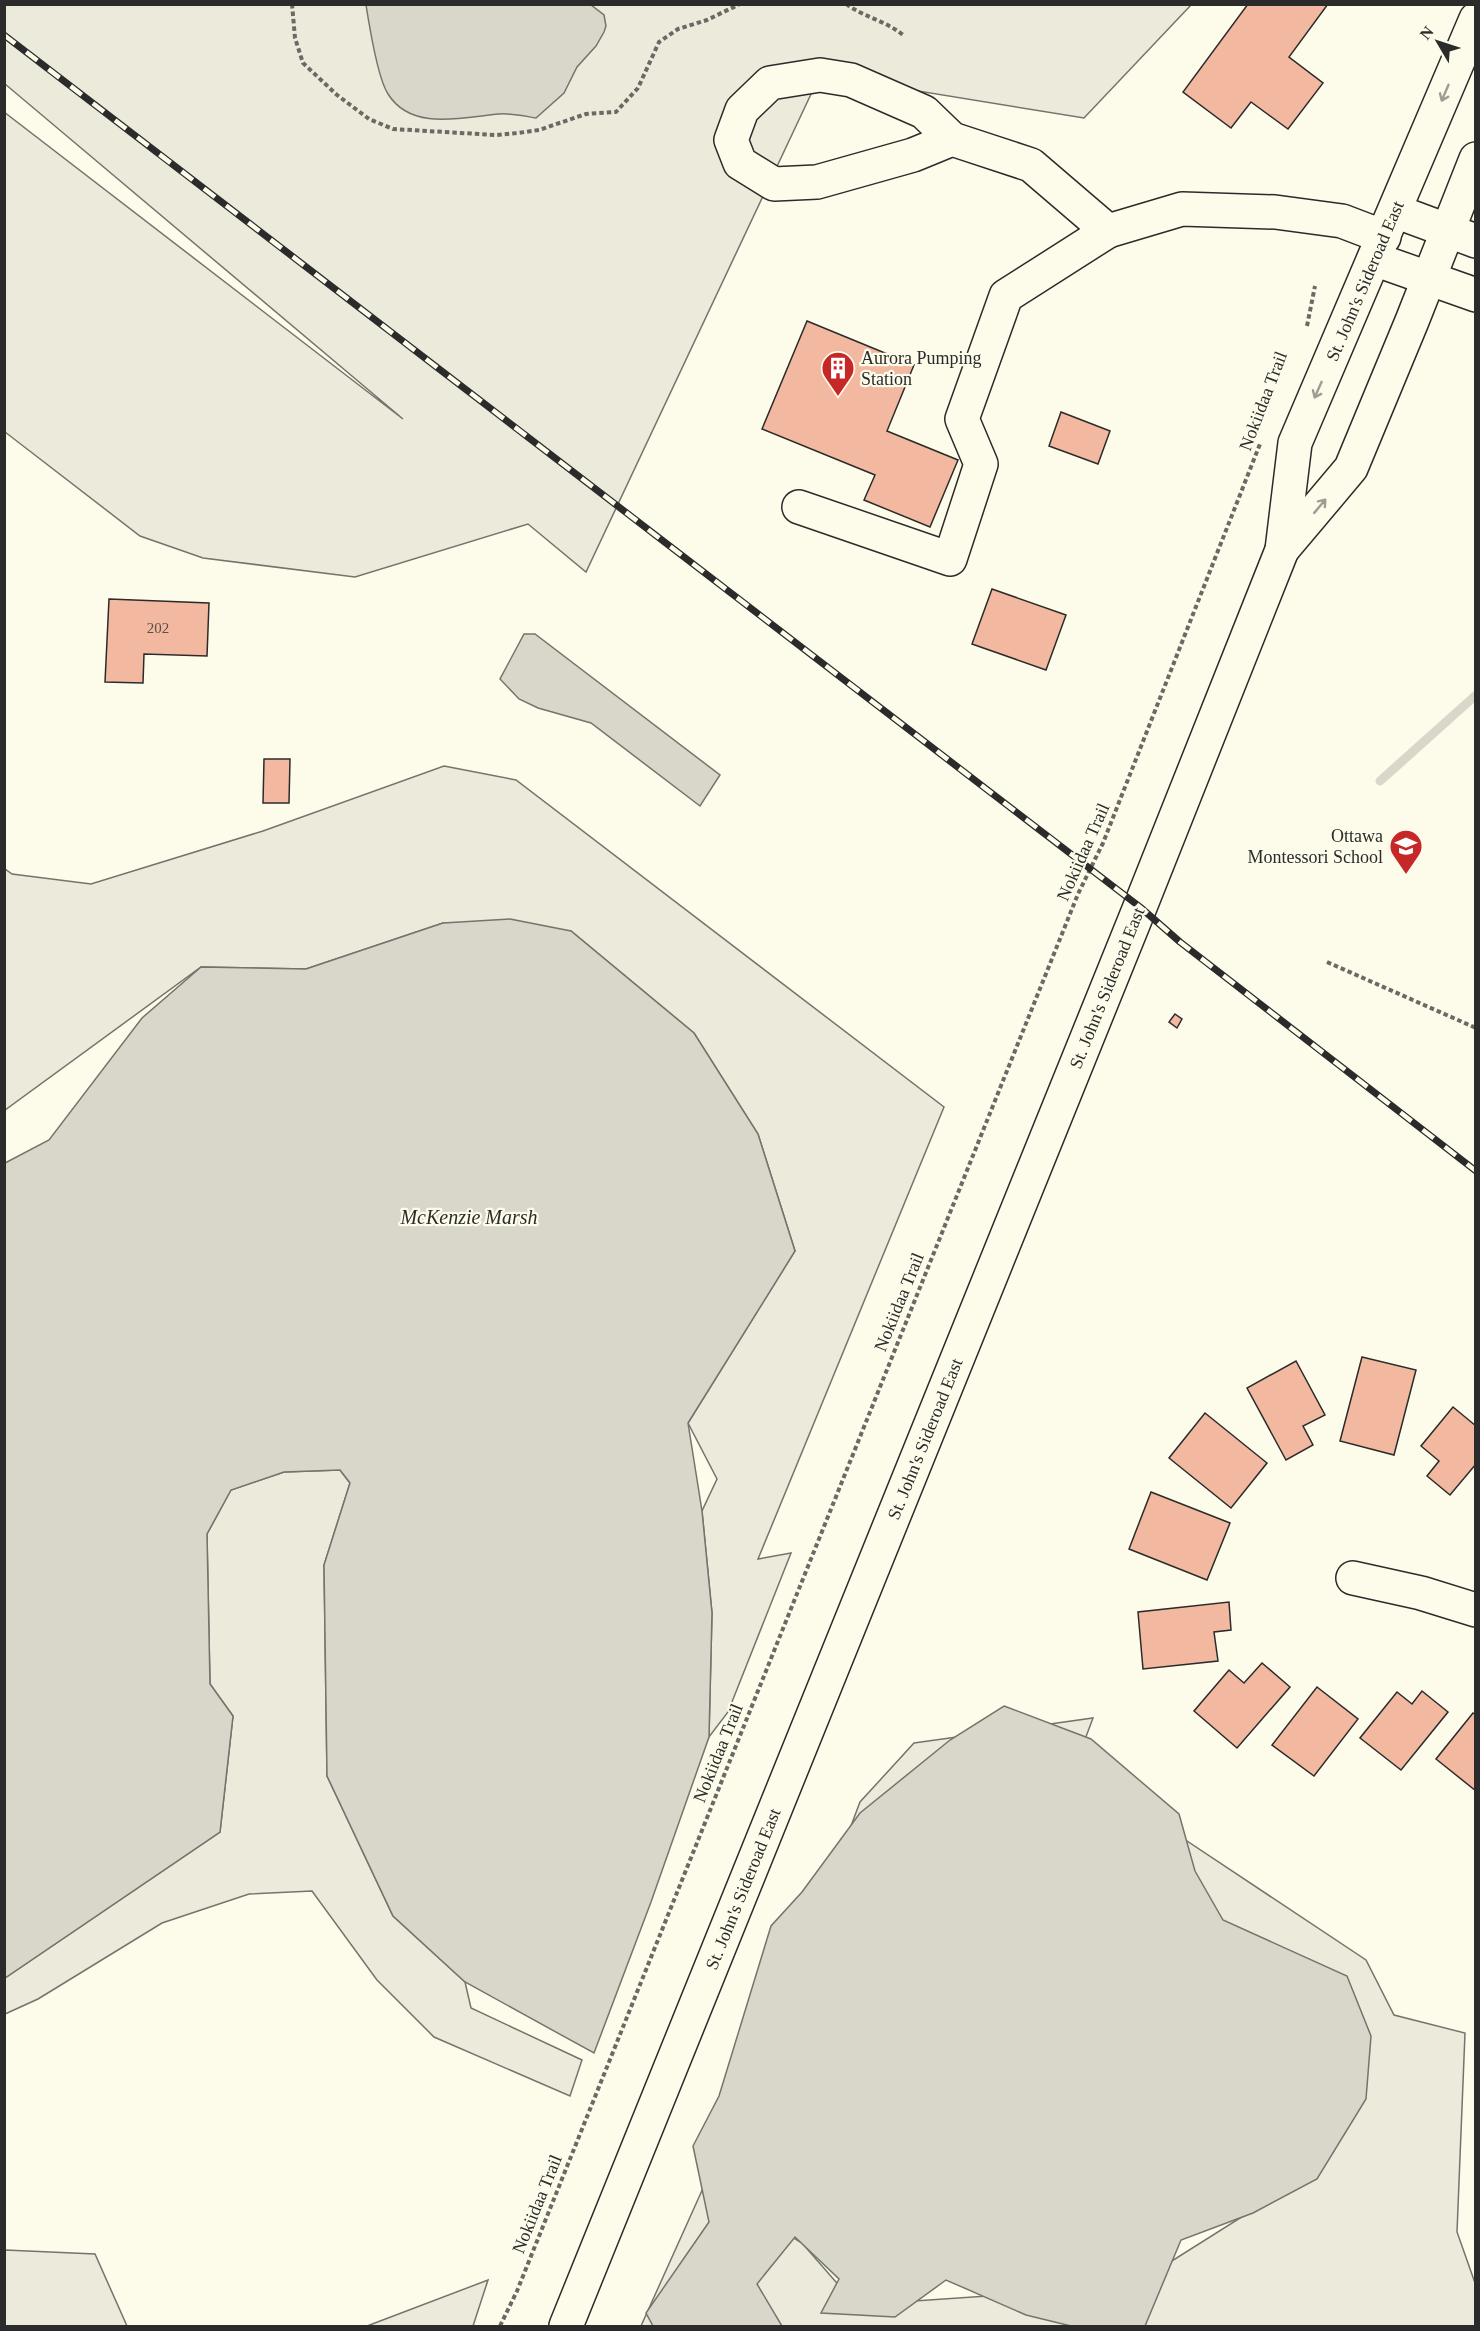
<svg xmlns="http://www.w3.org/2000/svg" width="1480" height="2331" viewBox="0 0 1480 2331" font-family="'Times New Roman',serif">
<style>
.green{fill:#ecebdb;stroke:#74746e;stroke-width:1.5}
.water{fill:#d8d7c9;stroke:#74746e;stroke-width:1.5}
.lines{fill:none;stroke-linecap:round;stroke-linejoin:round}
.stream{stroke:#d8d7c9;stroke-width:9}
.building{fill:#f2b8a0;stroke:#2b2b2b;stroke-width:1.5}
.minor-casing{stroke:#2b2b2b;stroke-width:36}
.major-casing{stroke:#2b2b2b;stroke-width:36}
.path{stroke:#6a6964;stroke-width:4;stroke-dasharray:4.5 3;stroke-linecap:butt}
.minor{stroke:#fdfbea;stroke-width:33}
.major{stroke:#fdfbea;stroke-width:33}
.rail-casing{stroke:#2b2b2b;stroke-width:7}
.rail{stroke:#fdfbea;stroke-width:4.5;stroke-dasharray:14;stroke-linecap:butt}
.oneway{stroke:#9e9d94}
.labels{text-anchor:middle;stroke-width:4.5;stroke-linejoin:round;paint-order:stroke}
.number-label{font-size:15px;fill:#5d4e48}
.street-label{font-size:18px;fill:#2b2b2b;stroke:#fdfbea}
.poi-label{font-size:18px;fill:#2b2b2b;stroke:#fdfbea;text-anchor:start}
.water-label{font-size:20px;font-style:italic;fill:#2b2b2b;stroke:#fdfbea}
</style>
<rect width="100%" height="100%" fill="#fdfbea"/>
<g class="green">
<polygon points="5,5 1191,5 1084,118 820,75 586,572 528,524 355,577 203,558 140,536 5,432 4,112 403,419 5,84"/>
<polygon points="444,766 516,780 944,1107 758,1559 791,1553 728,1712 709,1737 712,1613 702,1511 717,1479 688,1423 795,1251 758,1134 694,1033 571,931 443,923 306,969 201,967 5,1110 5,869 12,874 91,884 263,831"/>
<polygon points="340,1470 350,1483 324,1565 327,1776 393,1916 465,1982 471,2008 582,2060 570,2096 434,2037 377,1980 312,1891 249,1894 162,1923 38,1999 5,2014 5,1978 220,1832 233,1716 210,1684 207,1534 231,1490 284,1472"/>
<polygon points="1093,1718 1081,1750 1172,1831 1366,1960 1394,2015 1465,2033 1457,2232 1475,2283 1475,2326 1133,2326 1140,2281 1264,2203 827,1890 860,1802 914,1743"/>
<polygon points="722,2146 751,2212 802,2243 856,2305 1002,2295 1077,2326 641,2326"/>
<polygon points="5,2250 95,2254 127,2326 5,2326"/>
<polygon points="488,2280 473,2326 367,2326"/>
</g>
<g class="water">
<path d="M366 5H591L604 15 606 26 604 32 596 46 577 67 564 93 536 118C524 116 511 113 499 114 463 117 412 132 388 94 378 79 369 24 366 5Z"/>
<polygon points="524,634 535,634 720,775 700,806 591,723 538,708 519,699 500,679"/>
<polygon points="510,919 571,931 694,1033 758,1134 795,1251 688,1423 702,1511 712,1613 709,1737 651,1902 594,2053 465,1982 393,1916 327,1776 324,1565 350,1483 340,1470 284,1472 231,1490 207,1534 210,1684 233,1716 220,1832 5,1978 5,1163 49,1140 142,1018 201,967 306,969 443,923"/>
<polygon points="1004,1706 1091,1739 1179,1814 1195,1871 1223,1920 1347,1976 1371,2036 1366,2099 1317,2179 1253,2213 1181,2240 1145,2326 1071,2326 1026,2315 946,2280 895,2317 821,2313 839,2279 795,2237 757,2284 782,2326 653,2326 646,2313 709,2222 693,2146 719,2096 771,1926 802,1892 860,1813 950,1740"/>
</g>
<g class="lines">
<polyline class="stream" points="1380,781 1476,695"/>
</g>
<g class="building">
<polygon points="1248,4 1328,4 1289,57 1323,83 1288,129 1251,102 1231,128 1183,92"/>
<polygon points="807,321 914,365 887,431 958,460 930,527 864,500 875,475 762,429"/>
<polygon points="1061,412 1110,431 1098,464 1049,446"/>
<polygon points="992,589 1066,615 1046,670 972,644"/>
<polygon points="109,599 209,603 207,656 144,654 143,683 105,682"/>
<polygon points="264,759 290,759 289,803 263,803"/>
<polygon points="1175,1014 1182,1019 1177,1028 1169,1022"/>
<polygon points="1362,1357 1416,1370 1394,1455 1340,1441"/>
<polygon points="1296,1361 1325,1415 1303,1426 1313,1445 1286,1460 1247,1388"/>
<polygon points="1453,1407 1476,1426 1476,1464 1450,1495 1427,1476 1439,1461 1421,1446"/>
<polygon points="1205,1413 1267,1463 1231,1508 1169,1458"/>
<polygon points="1151,1492 1230,1523 1207,1580 1129,1549"/>
<polygon points="1229,1602 1231,1630 1214,1632 1218,1661 1143,1669 1138,1612"/>
<polygon points="1262,1663 1290,1687 1237,1748 1194,1711 1229,1670 1244,1683"/>
<polygon points="1317,1687 1358,1719 1314,1776 1272,1745"/>
<polygon points="1422,1691 1448,1712 1401,1770 1360,1738 1397,1692 1412,1704"/>
<polygon points="1473,1713 1476,1715 1476,1791 1436,1759"/>
</g>
<g class="lines">
<defs>
<g id="minor">
<polyline points="952,139 913,155 817,182 774,184 740,163 731,140 742,110 770,83 820,75 851,80 924,112 952,139 1031,165 1108,231 1182,209 1275,212 1342,221 1384,237"/>
<polyline points="1395,211 1476,241"/>
<polyline points="1374,259 1476,295"/>
<polyline points="799,507 950,559 981,464 962,419 1006,296 1108,231"/>
<polyline points="1353,1578 1421,1593 1476,1610"/>
</g>
<g id="major">
<polyline points="1282,550 1351,468 1412,321 1476,159"/>
<polyline points="566,2326 1140,907 1282,550 1295,443 1476,19"/>
</g>
</defs>
<use href="#minor" class="minor-casing"/>
<use href="#major" class="major-casing"/>
<g class="path">
<polyline points="292,4 295,38 303,63 337,95 369,119 393,129 496,135 518,133 539,130 586,114 616,112 638,88 659,42 678,29 707,20 740,4"/>
<path d="M846 4C864 17 886 21 903 35"/>
<polyline points="1307,326 1315,286"/>
<polyline points="1327,962 1476,1028"/>
<polyline points="500,2326 517,2291 1078,894 1103,843 1260,444"/>
</g>
<use href="#minor" class="minor"/>
<use href="#major" class="major"/>
<defs>
<polyline id="rail" points="4,35 1140,907 1180,942 1476,1171"/>
</defs>
<use href="#rail" class="rail-casing"/>
<use href="#rail" class="rail"/>
</g>
<defs><path id="oneway-shaft" d="M-6 0H5M1.5-3L5.5 0L1.5 3" fill="none" stroke-width="1.6" stroke-linecap="round" stroke-linejoin="round" transform="scale(1.5)"/></defs>
<g class="oneway">
<use href="#oneway-shaft" transform="translate(1445 93) rotate(113)"/>
<use href="#oneway-shaft" transform="translate(1318 390) rotate(114)"/>
<use href="#oneway-shaft" transform="translate(1320 506) rotate(-50)"/>
</g>
<defs>
<symbol id="building-pin" viewBox="-11 -11 22 30"><path d="M0 17L-7.5 6A9.5 9.5 0 1 1 7.5 6Z" fill="#c62828" stroke="#fdfbea"/><path d="M-4-6H4V6H1V3H-1V6H-4ZM-2.5-4.3h1.7v1.8h-1.7ZM.8-4.3h1.7v1.8H.8ZM-2.5-1h1.7V.8h-1.7ZM.8-1h1.7V.8H.8Z" fill="#fff"/></symbol>
<symbol id="school-pin" viewBox="-11 -11 22 30"><path d="M0 17L-7.5 6A9.5 9.5 0 1 1 7.5 6Z" fill="#c62828" stroke="#fdfbea"/><path d="M0-5L7-2L0 1L-7-2ZM-4 1L0 2.5L4 1V4Q0 6-4 4Z" fill="#fff"/></symbol>
</defs>
<g fill-rule="evenodd">
<use href="#building-pin" x="819" y="349" width="38" height="52"/>
<use href="#school-pin" x="1387" y="827" width="38" height="52"/>
</g>
<g class="labels">
<g class="number-label">
<text x="158" y="633">202</text>
</g>
<g class="street-label">
<text transform="translate(1365 281) rotate(-67)" y="6">St. John's Sideroad East</text>
<text transform="translate(1263 401) rotate(-69)" y="6">Nokiidaa Trail</text>
<text transform="translate(1083 852) rotate(-66)" y="6">Nokiidaa Trail</text>
<text transform="translate(1107 988) rotate(-68)" y="6">St. John's Sideroad East</text>
<text transform="translate(899 1302) rotate(-68)" y="6">Nokiidaa Trail</text>
<text transform="translate(925 1439) rotate(-68)" y="6">St. John's Sideroad East</text>
<text transform="translate(718 1753) rotate(-68)" y="6">Nokiidaa Trail</text>
<text transform="translate(743 1889) rotate(-68)" y="6">St. John's Sideroad East</text>
<text transform="translate(537 2204) rotate(-68)" y="6">Nokiidaa Trail</text>
</g>
<g class="poi-label">
<text x="861" y="364">Aurora Pumping<tspan x="861" dy="21">Station</tspan></text>
<text x="1383" y="842" text-anchor="end">Ottawa<tspan x="1383" dy="21">Montessori School</tspan></text>
</g>
<g class="water-label">
<text x="469" y="1224">McKenzie Marsh</text>
</g>
</g>
<rect width="1480" height="2331" fill="none" stroke="#2b2b2b" stroke-width="12"/>
<g transform="translate(1438 42) rotate(309)" stroke="#fdfbea" stroke-width="4.5" paint-order="stroke">
<path d="M0-4.5L10 22L0 15L-10 22Z" fill="#2b2b2b"/>
<text y="-9" font-size="16" font-weight="bold" text-anchor="middle" fill="#2b2b2b">N</text>
</g>
</svg>
